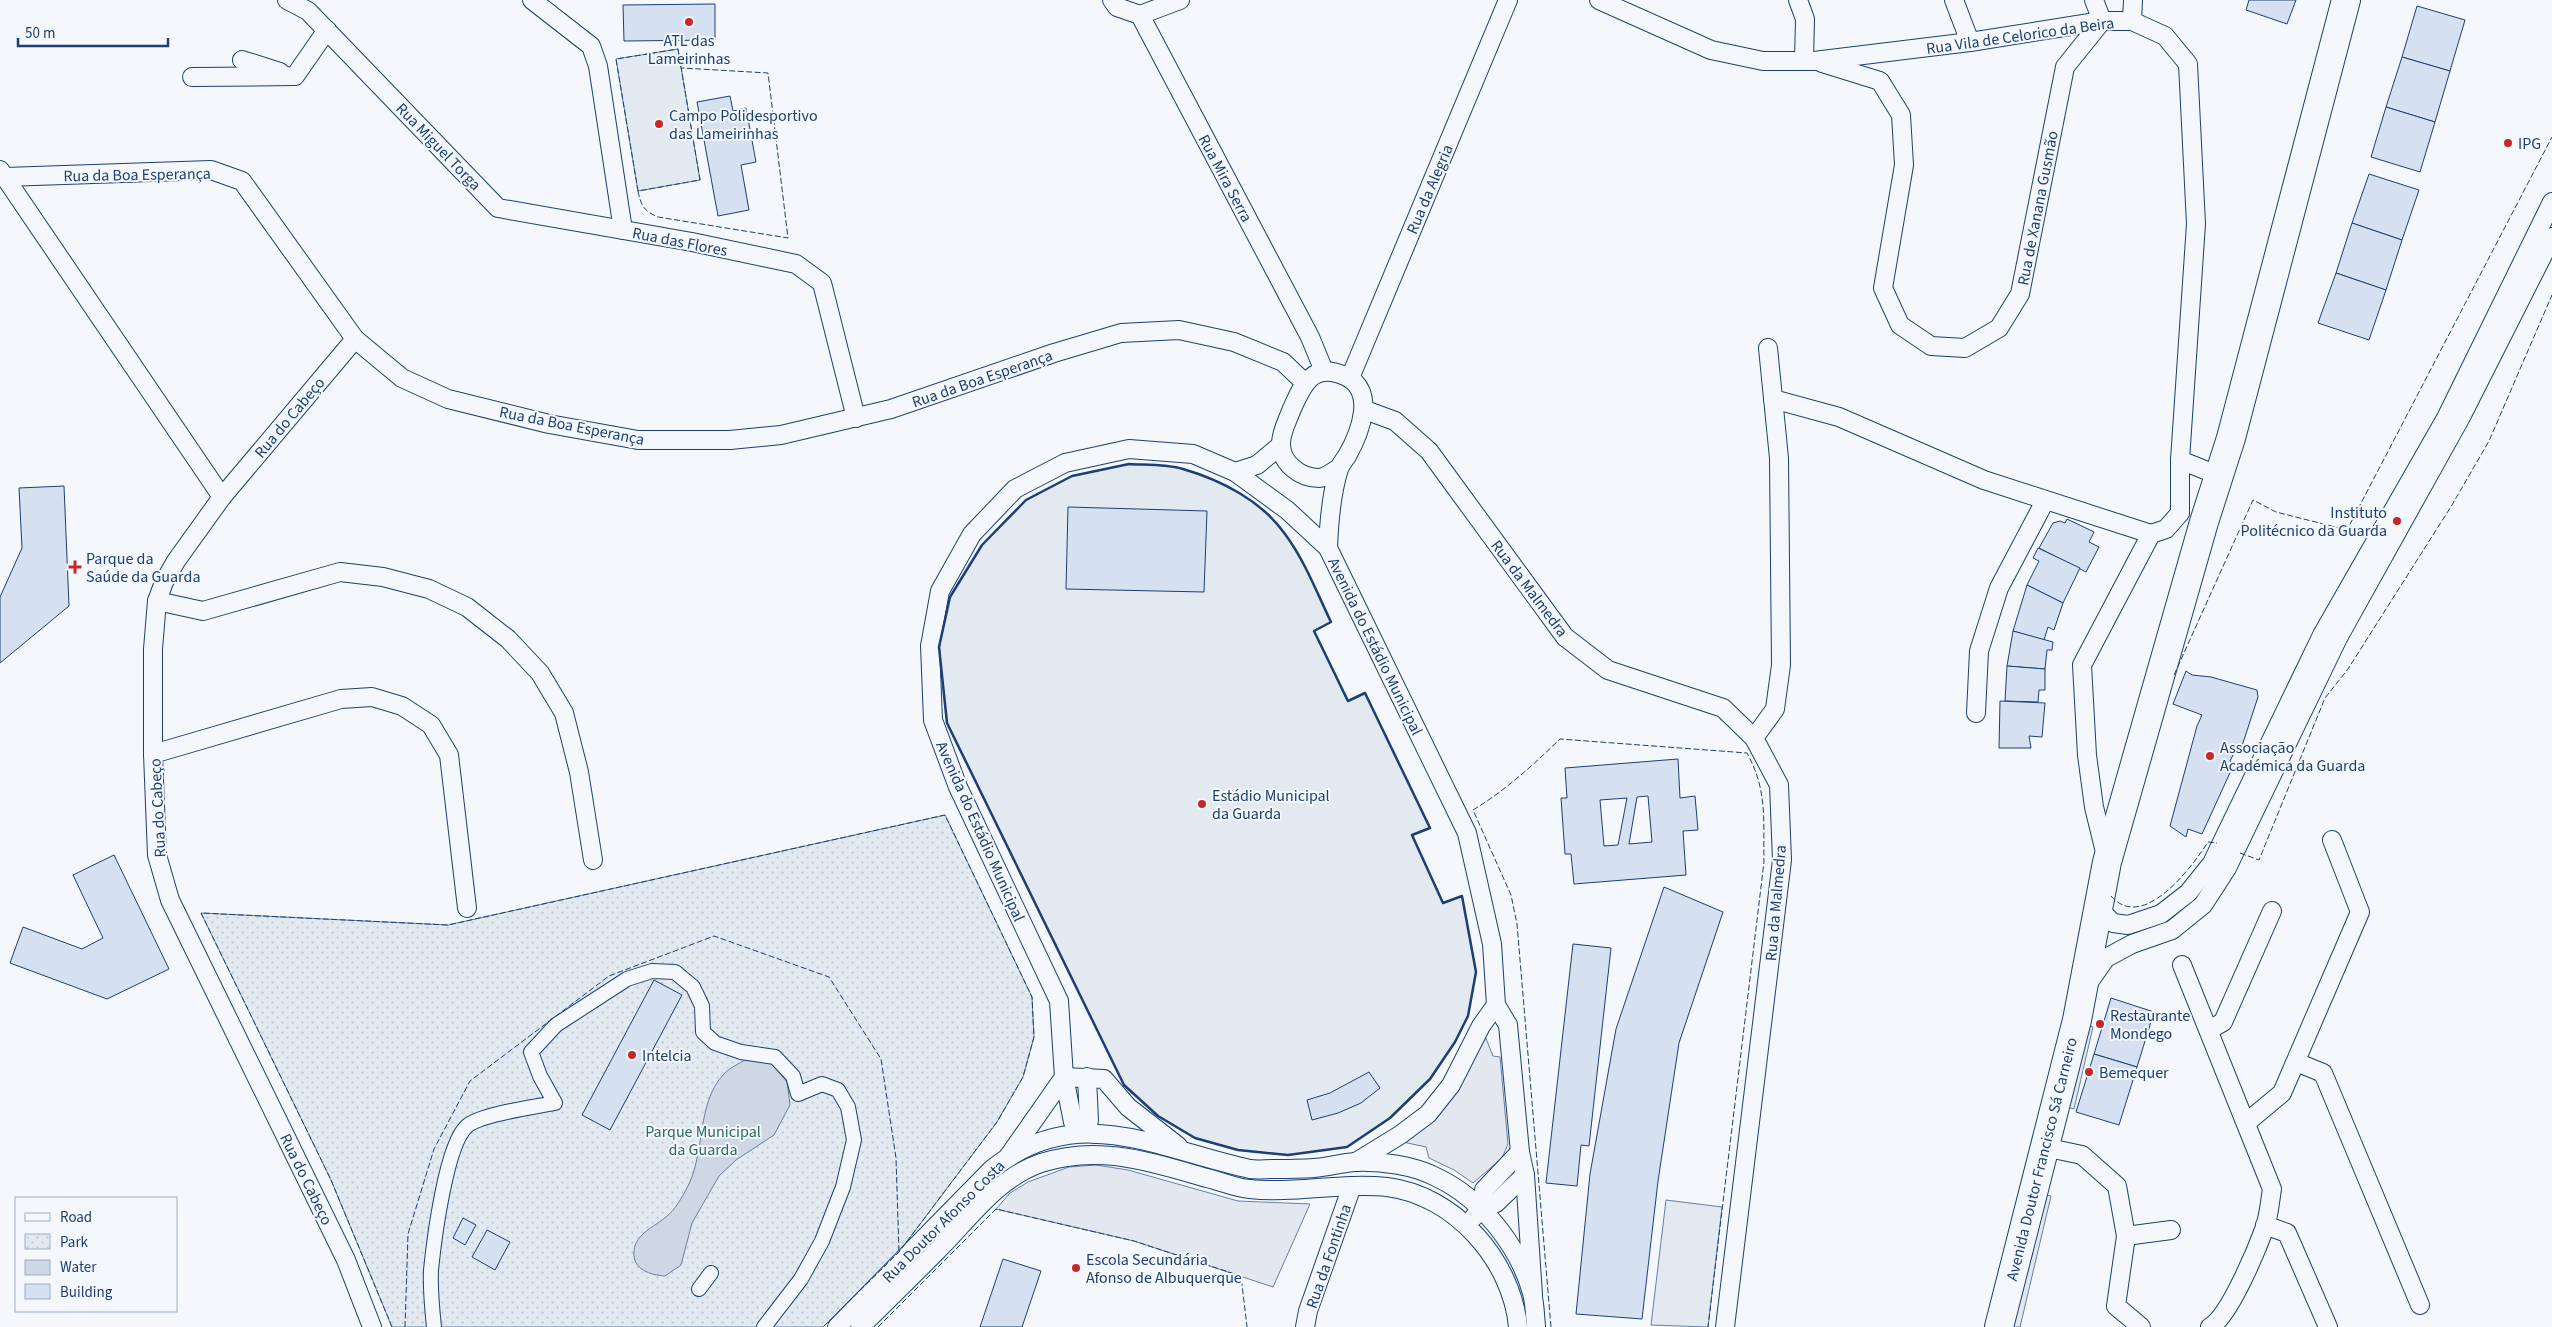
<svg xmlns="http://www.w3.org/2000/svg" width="2552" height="1327" viewBox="0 0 2552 1327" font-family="'Source Sans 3',sans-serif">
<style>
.park{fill:url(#park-dots);stroke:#687fa3}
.pitch{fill:#e3e9f0;stroke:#687fa3}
.parking{fill:#e3e8f0;stroke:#687fa3}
.water{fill:#cfd7e4;stroke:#687fa3}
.building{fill:#d5e0f0;stroke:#1d3f73;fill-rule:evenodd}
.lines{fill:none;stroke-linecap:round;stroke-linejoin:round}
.pedestrian-casing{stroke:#1d3f73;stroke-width:16}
.minor-casing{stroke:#1d3f73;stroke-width:20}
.primary-casing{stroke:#1d3f73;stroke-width:30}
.pedestrian{stroke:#f4f7fb;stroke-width:14}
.minor{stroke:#f4f7fb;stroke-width:18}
.primary{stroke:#f4f7fb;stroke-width:28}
.fence{stroke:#1d3f73;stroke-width:1;stroke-dasharray:6 2.5;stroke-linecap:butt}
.wall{stroke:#1d3f73;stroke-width:2.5}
.poi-dot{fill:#c62828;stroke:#f4f7fb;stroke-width:2}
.labels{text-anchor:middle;stroke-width:4;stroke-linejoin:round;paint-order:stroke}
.street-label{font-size:16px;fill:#1d3f73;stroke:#f4f7fb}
.poi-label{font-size:16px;fill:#1d3f73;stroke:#f4f7fb;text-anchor:start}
.park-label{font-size:16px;fill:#2c6c60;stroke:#f4f7fb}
</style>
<defs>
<pattern id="park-dots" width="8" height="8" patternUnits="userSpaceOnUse" patternTransform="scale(1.25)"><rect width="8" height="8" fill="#e3e9f0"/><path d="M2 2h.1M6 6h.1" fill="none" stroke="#c2c9d1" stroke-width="1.8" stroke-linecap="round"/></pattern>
</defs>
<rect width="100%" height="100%" fill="#f4f7fb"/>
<polygon class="park" points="945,815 1032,997 1034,1037 1023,1077 997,1122 899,1252 823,1327 392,1327 331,1180 201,913 448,925"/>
<g class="pitch">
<polygon points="678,49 700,180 638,191 616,59"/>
<path d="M1129 464C1146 465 1167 464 1183 469 1221 480 1262 501 1285 534 1305 561 1317 593 1331 622L1314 631 1347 701 1365 693 1430 828 1412 836 1443 903 1462 896 1476 972 1468 1016 1455 1042 1430 1079 1390 1118 1347 1147 1288 1155 1238 1150 1195 1138 1158 1116 1124 1085 947 723 939 647 950 597 982 545 1026 500 1072 476Z"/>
<polygon points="1666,1200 1722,1207 1708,1327 1651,1325"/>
</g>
<g class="parking">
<polygon points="2077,1020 2093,1027 2074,1109 2056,1104"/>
<polygon points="1481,1026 1493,1056 1500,1057 1508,1144 1502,1158 1473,1183 1454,1170 1429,1158 1426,1147 1403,1142"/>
<polygon points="1096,1165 1128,1170 1238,1201 1310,1204 1273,1287 1134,1241 996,1209 1010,1193 1028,1182 1069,1167"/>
<polygon points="2033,1193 2051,1196 2020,1327 1999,1327"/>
</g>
<path class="water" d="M746 1059 771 1063 787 1082 790 1105 774 1135 736 1160 719 1176 692 1223 681 1265 665 1276C651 1275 632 1270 634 1251 635 1234 656 1226 667 1216 675 1210 682 1197 687 1188 706 1152 696 1103 724 1074 729 1068 739 1064 746 1059Z"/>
<g class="building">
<polygon points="2249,0 2296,0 2287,24 2246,10"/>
<polygon points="715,4 715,40 624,41 623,5"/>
<polygon points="2417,6 2465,20 2450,71 2402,57"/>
<polygon points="2402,57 2450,71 2435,122 2386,107"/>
<polygon points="730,96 733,111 746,108 756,162 741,165 749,210 718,216 697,102"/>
<polygon points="2386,107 2435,122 2420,172 2371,157"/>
<polygon points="2369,174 2419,190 2402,240 2352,223"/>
<polygon points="2352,223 2402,240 2386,290 2336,273"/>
<polygon points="2336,273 2386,290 2369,340 2318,323"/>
<polygon points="64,486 69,606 0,663 0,597 22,548 19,488"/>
<polygon points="1068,507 1207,511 1204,592 1066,589"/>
<polygon points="2067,519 2094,532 2089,542 2099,547 2086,572 2039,548 2053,523 2060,521 2065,523"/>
<polygon points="2038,548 2080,568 2063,603 2027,585 2039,561 2033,558"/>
<polygon points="2027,585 2063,603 2054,630 2048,627 2044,640 2013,631"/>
<polygon points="2013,631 2053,642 2052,650 2047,650 2045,669 2007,666"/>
<polygon points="2007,666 2045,669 2045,690 2039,690 2038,702 2005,701"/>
<polygon points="2186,671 2192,675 2211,677 2257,690 2258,697 2241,749 2235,751 2230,761 2234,764 2202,834 2188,829 2186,837 2170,826 2197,726 2202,715 2173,704"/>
<polygon points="2000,701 2045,703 2042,737 2029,736 2031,748 1999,748"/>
<path d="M1678 759 1680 798 1695 796 1698 830 1683 831 1686 875 1574 884 1571 854H1565L1561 798H1567L1565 768ZM1648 796 1652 842 1629 844 1637 797ZM1627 798 1618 845 1604 846 1600 800Z"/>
<polygon points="114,855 169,969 107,999 10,963 23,927 82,949 103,938 73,875"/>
<polygon points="1664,887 1723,912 1679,1043 1658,1181 1642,1319 1576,1314 1590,1174 1616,1029"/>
<polygon points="1573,944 1611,948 1589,1146 1581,1145 1577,1186 1546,1183"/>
<polygon points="654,980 682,995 610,1130 582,1115"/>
<polygon points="2111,998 2154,1012 2137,1067 2094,1054"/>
<polygon points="2094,1054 2137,1067 2119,1125 2076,1112"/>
<polygon points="1369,1072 1380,1088 1361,1103 1338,1113 1312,1120 1307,1100 1330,1093"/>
<polygon points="463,1218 476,1225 465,1245 453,1238"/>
<polygon points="487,1230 510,1242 495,1270 472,1257"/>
<polygon points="1003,1259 1041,1271 1022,1327 980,1327"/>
</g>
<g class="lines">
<defs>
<g id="pedestrian">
<polyline points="699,1289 711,1273"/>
<path d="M434 1327C432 1308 430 1289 431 1270 434 1240 446 1144 467 1126 481 1114 535 1107 555 1103L540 1076 531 1052 556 1025 627 979 652 971 675 972 693 987 702 1006 703 1032 715 1043 741 1052 775 1057 793 1076 798 1094 822 1084 838 1090 848 1107 854 1140 843 1187 822 1241 801 1279 764 1327"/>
</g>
<g id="minor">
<polyline points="287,0 308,11 498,208 692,242 796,264 822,283 856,418"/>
<polyline points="532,0 591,46 598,66 623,230"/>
<polyline points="1112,0 1117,7 1140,15 1310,337 1324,371"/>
<polyline points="1599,0 1711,50 1763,61 1814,61 1970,42 2102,21 2132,21 2165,36 2188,64 2196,224 2180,460 2180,513"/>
<polyline points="1798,0 1805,19 1804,61"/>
<polyline points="1954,0 1970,42"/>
<polyline points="1140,15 1180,0"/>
<polyline points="2132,21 2133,0"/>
<polyline points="242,60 280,72"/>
<polyline points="1822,63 1880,81 1901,115 1904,165 1883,288 1900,325 1931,346 1965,348 1999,328 2020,294 2065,67 2102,21 2094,0"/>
<polyline points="192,77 295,76 327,30"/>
<polyline points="0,170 222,497"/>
<polyline points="5,177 211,170 242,181 355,339 402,378 448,399 549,424 638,440 730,440 781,435 891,409 1054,353 1121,333 1179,330 1234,342 1283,362 1304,382"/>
<polyline points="355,339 222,497 176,561 164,582 157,601 153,649 153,754 157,855 170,900 346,1260 372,1327"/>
<polyline points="1350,378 1508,0"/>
<polyline points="1773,399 1839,417 1984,480 2151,534"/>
<polyline points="1365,410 1395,421 1429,451 1565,637 1608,670 1723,708 1754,738 1779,785 1782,860 1725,1327"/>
<polyline points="2180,460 2220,476"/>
<polyline points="1235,472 1257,465 1281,445"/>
<path d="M1328 548C1329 522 1331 494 1339 469 1341 464 1344 460 1347 456 1360 433 1377 390 1345 376 1312 361 1302 386 1291 411 1287 422 1281 432 1281 444 1281 463 1300 478 1319 478 1325 478 1334 471 1339 468"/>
<polyline points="157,601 203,611 340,572 383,577 429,589 467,607 508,639 540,673 564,713 579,772 593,860"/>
<polyline points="1976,713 1979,651 1999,588 2045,501"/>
<polyline points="1754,738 1775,709 1781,665 1779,458 1768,348"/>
<polyline points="153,754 341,699 372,697 402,706 431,725 449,755 467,908"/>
<polyline points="2106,856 2094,807 2087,755 2082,665 2151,534 2166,529 2180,513"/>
<polyline points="2099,909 2113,923 2128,925 2161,914 2188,893 2212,863 2322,635 2446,418 2552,202"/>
<path d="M2182 965 2272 1189C2270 1201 2269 1215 2265 1227 2257 1249 2229 1317 2210 1327"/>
<polyline points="2089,982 2106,958 2132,944 2172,930 2203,905 2227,868 2338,638 2461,417 2552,237"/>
<polyline points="2209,1030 2223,1022 2272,911"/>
<polyline points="2296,1062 2323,1073 2420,1305"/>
<polyline points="2246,1123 2282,1093 2360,912 2332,840"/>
<polyline points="1083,1133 1073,1122 1064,1077 1104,1079 1128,1107 1178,1146"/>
<polyline points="1083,1133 1089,1121 1087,1077"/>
<polyline points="2044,1147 2082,1155 2117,1186 2126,1236 2116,1306 2141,1327"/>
<polyline points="1008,1157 1064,1077 1059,1001 958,787 933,720 930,646 940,591 972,534 1015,489 1065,463 1129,449 1193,454 1235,472 1287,510 1328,548 1467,833 1492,944 1496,1005 1508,1025 1520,1152 1525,1175 1533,1295"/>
<polyline points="1356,1162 1400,1135 1428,1114 1451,1085 1481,1026 1496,1005"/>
<polyline points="1481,1209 1484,1190 1520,1152"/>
<polyline points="1474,1217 1481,1209 1496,1203 1525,1175"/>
<polyline points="2265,1225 2287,1233 2328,1327"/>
<polyline points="2126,1236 2171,1230"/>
<path d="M837 1327 991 1170C1077 1100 1157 1149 1250 1169 1257 1170 1265 1169 1272 1169 1286 1169 1300 1169 1314 1168 1328 1167 1341 1163 1355 1162 1381 1161 1413 1165 1436 1177 1481 1198 1519 1246 1532 1293 1535 1304 1535 1316 1536 1327"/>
<path d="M860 1327C886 1302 912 1276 937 1251 969 1219 997 1178 1041 1163 1099 1144 1150 1162 1207 1178 1220 1181 1235 1188 1250 1189 1295 1194 1341 1182 1387 1187 1454 1195 1512 1260 1518 1327"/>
<polyline points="1305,1327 1308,1311 1352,1186"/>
</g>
<polyline id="primary" points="1999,1327 2077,1020 2107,862 2204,522 2231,438 2346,0"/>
</defs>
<use href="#pedestrian" class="pedestrian-casing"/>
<use href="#minor" class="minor-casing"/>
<use href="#primary" class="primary-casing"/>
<use href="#pedestrian" class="pedestrian"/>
<use href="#minor" class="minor"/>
<use href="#primary" class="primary"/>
<g class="fence">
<polygon points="678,49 700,180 638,191 616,59"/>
<path d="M638 191C641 206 644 211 658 217L788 238 768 73 682 68"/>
<polyline points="2174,675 2253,500 2276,512 2347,530 2552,137"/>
<polyline points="2240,853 2259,860 2325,698 2348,669 2452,505 2489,441 2552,295"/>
<path d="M2111 896C2143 933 2192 867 2208 842L2217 843"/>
<polyline points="392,1327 331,1180 201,913 448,925 945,815 1032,997 1034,1037 1023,1077 997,1122 899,1252 823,1327"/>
<polyline points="405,1327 408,1234 434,1149 470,1081 609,976 714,936 829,977 881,1059 896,1158 899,1252"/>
<polyline points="878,1327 996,1209 1134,1241 1241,1276 1247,1327"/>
<path d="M1551 1327 1517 924 1511 895 1473 810C1506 790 1532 766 1560 739L1747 753C1768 791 1763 821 1764 862L1708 1327"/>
</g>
<path class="wall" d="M1129 464C1146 465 1167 464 1183 469 1221 480 1262 501 1285 534 1305 561 1317 593 1331 622L1314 631 1348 701 1365 693 1430 828 1412 835 1443 903 1462 896 1476 972 1468 1016 1455 1042 1430 1079 1390 1118 1347 1147 1288 1155 1238 1150 1195 1138 1158 1116 1124 1085 947 723 939 647 950 597 982 545 1026 500 1072 476Z"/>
</g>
<g class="poi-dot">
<circle cx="689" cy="22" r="5"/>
<circle cx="659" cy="124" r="5"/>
<circle cx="2508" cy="143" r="5"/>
<circle cx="2397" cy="521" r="5"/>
<path d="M72.5 559.5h5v5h5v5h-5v5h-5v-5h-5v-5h5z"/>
<circle cx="2210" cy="756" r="5"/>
<circle cx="1202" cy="804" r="5"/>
<circle cx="2100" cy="1024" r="5"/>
<circle cx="632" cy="1055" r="5"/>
<circle cx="2089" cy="1072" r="5"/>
<circle cx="1076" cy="1268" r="5"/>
</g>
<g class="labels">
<g class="street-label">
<text transform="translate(2020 35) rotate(-8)" y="6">Rua Vila de Celorico da Beira</text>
<text transform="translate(439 146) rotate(46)" y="6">Rua Miguel Torga</text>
<text transform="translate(137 174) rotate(-1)" y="6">Rua da Boa Esperança</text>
<text transform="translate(1226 178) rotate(62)" y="6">Rua Mira Serra</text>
<text transform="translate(1429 189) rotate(-67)" y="6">Rua da Alegria</text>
<text transform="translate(2037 208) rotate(-79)" y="6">Rua de Xanana Gusmão</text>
<text transform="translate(680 241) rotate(11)" y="6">Rua das Flores</text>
<text transform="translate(982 378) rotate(-19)" y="6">Rua da Boa Esperança</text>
<text transform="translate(289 417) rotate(-50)" y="6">Rua do Cabeço</text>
<text transform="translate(572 425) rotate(11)" y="6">Rua da Boa Esperança</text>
<text transform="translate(1530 588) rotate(53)" y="6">Rua da Malmedra</text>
<text transform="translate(1376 646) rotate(64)" y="6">Avenida do Estádio Municipal</text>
<text transform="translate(157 808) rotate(-93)" y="6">Rua do Cabeço</text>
<text transform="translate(981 831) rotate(66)" y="6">Avenida do Estádio Municipal</text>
<text transform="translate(1775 903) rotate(-85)" y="6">Rua da Malmedra</text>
<text transform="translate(2041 1159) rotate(-76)" y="6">Avenida Doutor Francisco Sá Carneiro</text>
<text transform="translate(307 1179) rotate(64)" y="6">Rua do Cabeço</text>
<text transform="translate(943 1221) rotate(-45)" y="6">Rua Doutor Afonso Costa</text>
<text transform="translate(1328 1256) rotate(-71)" y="6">Rua da Fontinha</text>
</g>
<g class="poi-label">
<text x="689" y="46" text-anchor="middle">ATL das<tspan x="689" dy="18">Lameirinhas</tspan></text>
<text x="669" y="121">Campo Polidesportivo<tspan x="669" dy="18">das Lameirinhas</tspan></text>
<text x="2518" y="149">IPG</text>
<text x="2387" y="518" text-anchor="end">Instituto<tspan x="2387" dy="18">Politécnico da Guarda</tspan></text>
<text x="86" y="564">Parque da<tspan x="86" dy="18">Saúde da Guarda</tspan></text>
<text x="2220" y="753">Associação<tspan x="2220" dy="18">Académica da Guarda</tspan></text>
<text x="1212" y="801">Estádio Municipal<tspan x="1212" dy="18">da Guarda</tspan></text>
<text x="2110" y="1021">Restaurante<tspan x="2110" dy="18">Mondego</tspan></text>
<text x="642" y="1061">Intelcia</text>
<text x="2099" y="1078">Bemequer</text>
<text x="1086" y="1265">Escola Secundária<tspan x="1086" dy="18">Afonso de Albuquerque</tspan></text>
</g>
<g class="park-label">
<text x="703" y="1137">Parque Municipal<tspan x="703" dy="18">da Guarda</tspan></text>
</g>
</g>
<rect x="15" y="1197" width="162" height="115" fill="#f4f7fb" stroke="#9eadc5"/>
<rect x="25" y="1213" width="25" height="8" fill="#f4f7fb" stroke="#9eadc5"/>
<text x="60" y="1222" font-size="15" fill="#1d3f73">Road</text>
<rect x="25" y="1234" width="25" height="15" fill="url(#park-dots)" stroke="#9eadc5"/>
<text x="60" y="1247" font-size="15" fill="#1d3f73">Park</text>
<rect x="25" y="1260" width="25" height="15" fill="#cfd7e4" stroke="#9eadc5"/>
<text x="60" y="1272" font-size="15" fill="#1d3f73">Water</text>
<rect x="25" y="1284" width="25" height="15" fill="#d5e0f0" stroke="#9eadc5"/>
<text x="60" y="1297" font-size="15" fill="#1d3f73">Building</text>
<path d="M18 38v8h150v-8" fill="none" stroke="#1d3f73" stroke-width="2.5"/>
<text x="25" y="38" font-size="15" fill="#1d3f73" stroke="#f4f7fb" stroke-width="4" paint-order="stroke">50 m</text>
</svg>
